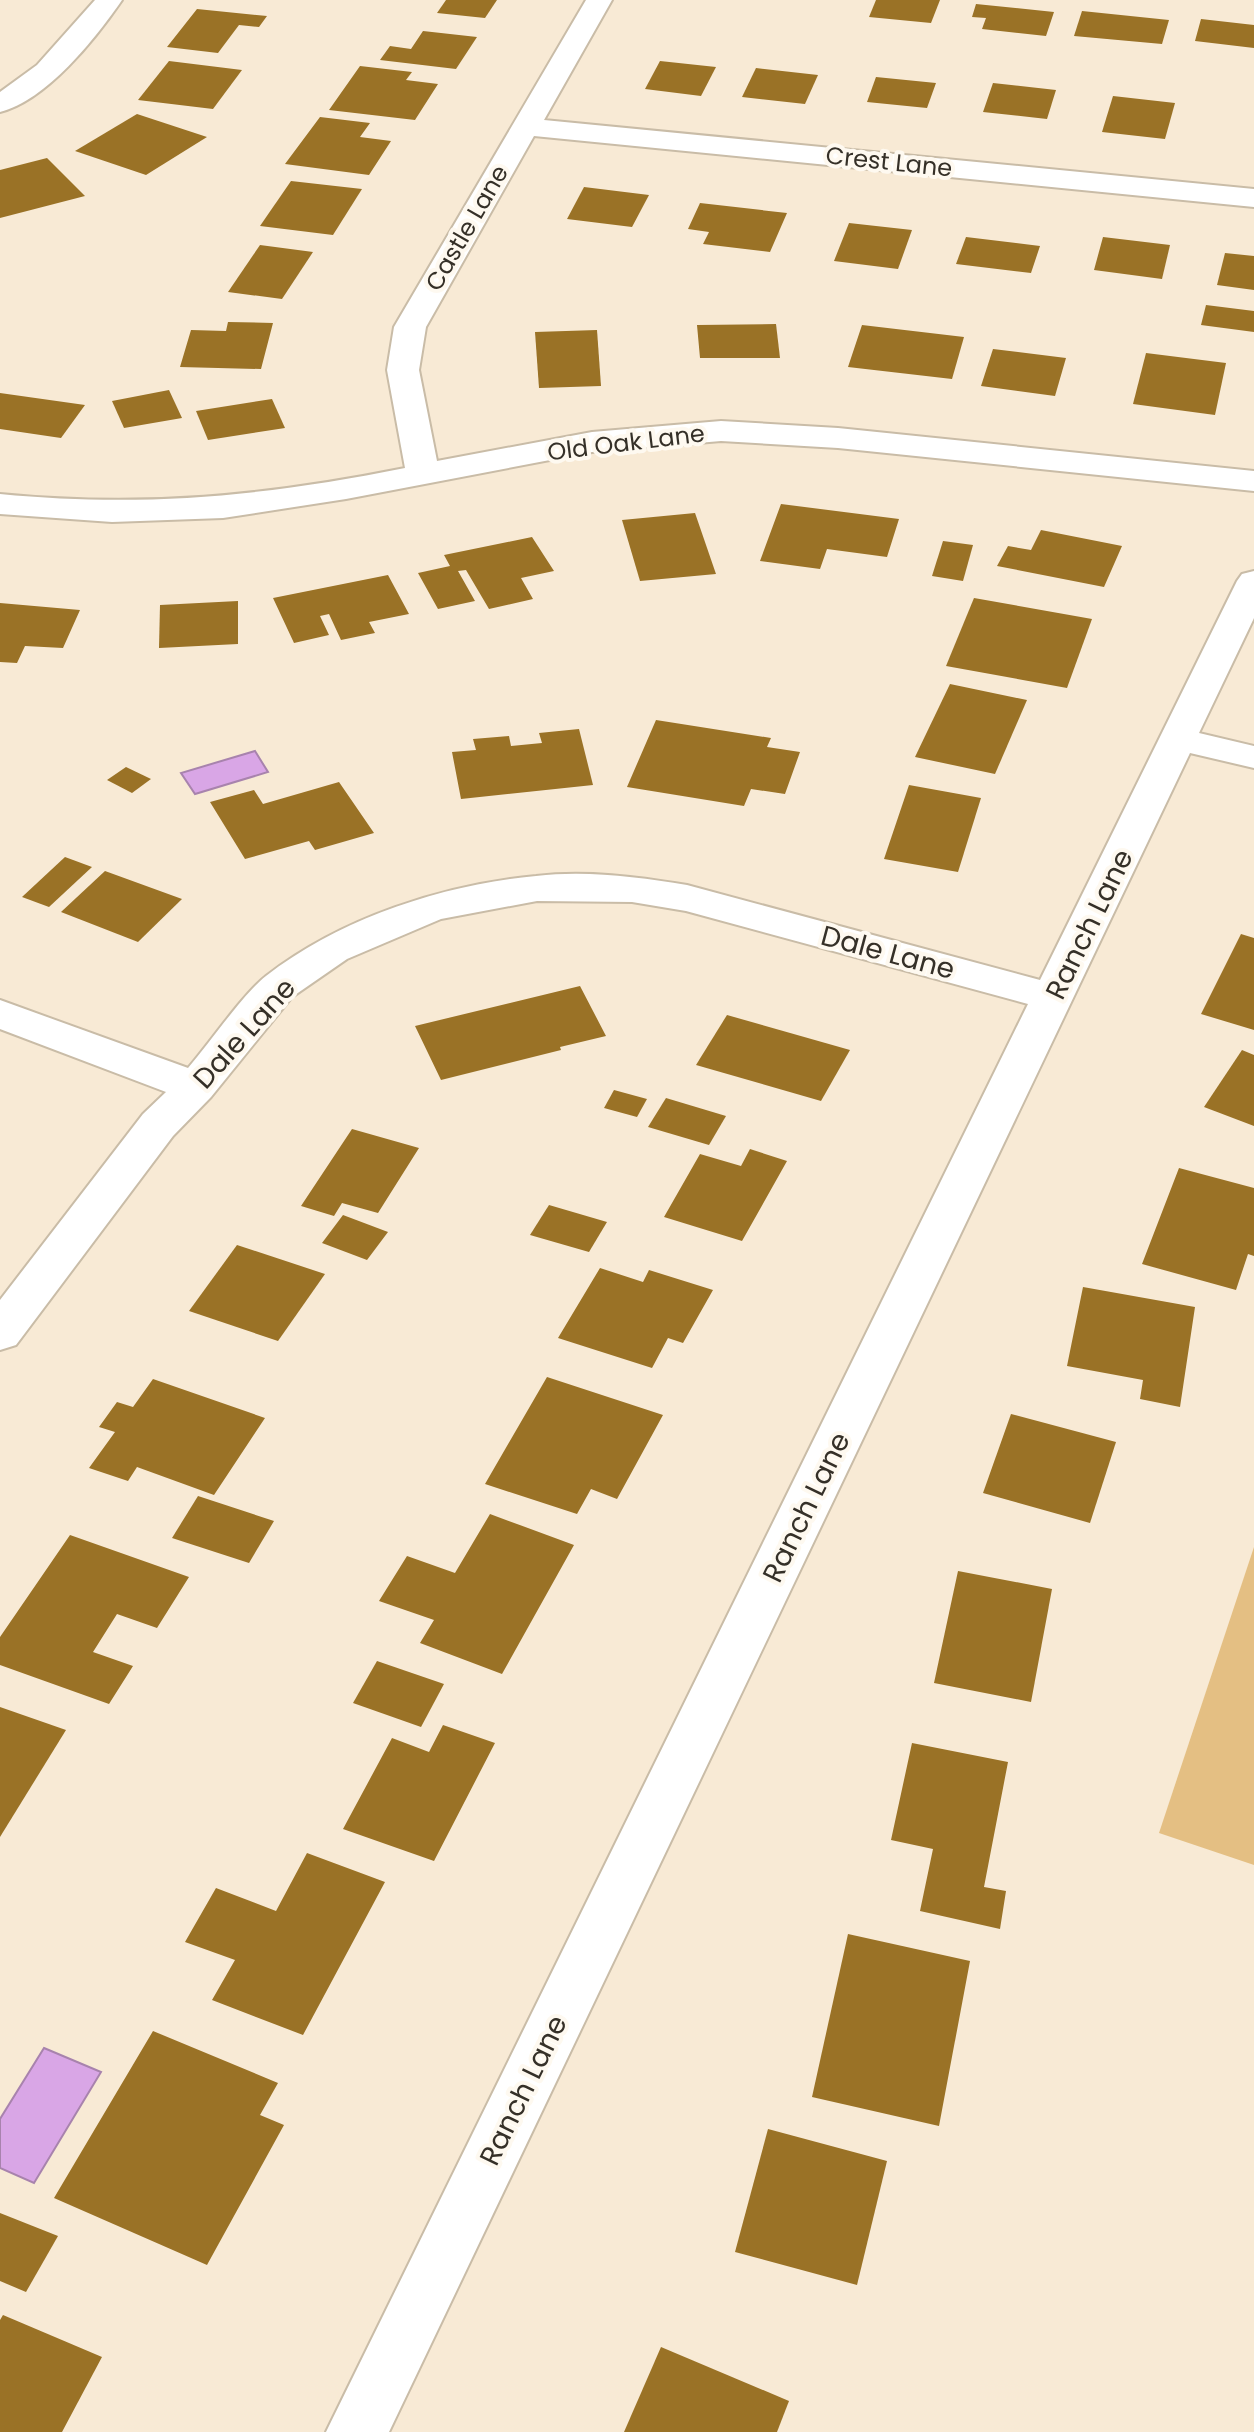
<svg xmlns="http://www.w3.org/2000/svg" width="1254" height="2432" viewBox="0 0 1254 2432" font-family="Poppins,sans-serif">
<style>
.green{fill:#e4bf83}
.water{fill:#d9a6e6;stroke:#a883ad;stroke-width:2}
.building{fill:#9a7226}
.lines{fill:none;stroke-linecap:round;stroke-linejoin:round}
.minor-casing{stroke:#c9bca7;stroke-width:4}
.minor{fill:#fff;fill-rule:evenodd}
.labels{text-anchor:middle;stroke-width:8;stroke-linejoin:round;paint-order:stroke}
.far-street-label{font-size:24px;fill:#353028;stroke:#fef9f0}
.street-label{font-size:28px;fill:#353028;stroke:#fef9f0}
</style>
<rect width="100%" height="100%" fill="#f8ead5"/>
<polygon class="green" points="1254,1547 1254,1865 1159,1833"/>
<g class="water">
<polygon points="255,751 268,772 195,794 181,773"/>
<polygon points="44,2048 101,2072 34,2183 0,2168 0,2119"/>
</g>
<g class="building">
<polygon points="446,0 497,0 485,18 437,13"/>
<polygon points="876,0 940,0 931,23 869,17"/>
<polygon points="976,4 1054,12 1046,36 982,29 986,18 972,17"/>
<polygon points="197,9 267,16 259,27 239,25 218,53 167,47"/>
<polygon points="1082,11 1169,20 1162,44 1074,36"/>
<polygon points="1201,19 1254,25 1254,48 1195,41"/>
<polygon points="423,31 477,37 456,69 380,60 390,46 411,49"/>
<polygon points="169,61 242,70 213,109 138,100"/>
<polygon points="660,61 716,67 701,96 645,89"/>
<polygon points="360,66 412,72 406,80 438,84 415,120 329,110"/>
<polygon points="756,68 818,75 805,104 742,97"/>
<polygon points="876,77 936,83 927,108 867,102"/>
<polygon points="993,83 1056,90 1047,119 983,112"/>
<polygon points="1113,96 1175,103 1165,139 1102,132"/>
<polygon points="137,114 207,137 146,175 75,151"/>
<polygon points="320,117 370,123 360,137 391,141 369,175 285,164"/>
<polygon points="47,158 85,196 0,218 0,170"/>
<polygon points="291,181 362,189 333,235 260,226"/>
<polygon points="584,187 649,195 632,227 567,219"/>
<polygon points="700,203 787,213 770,252 703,244 709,232 688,229"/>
<polygon points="849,223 912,230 898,269 834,261"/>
<polygon points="966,237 1040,246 1031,273 956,264"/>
<polygon points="1103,237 1170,245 1162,279 1094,270"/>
<polygon points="260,245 313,252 282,299 228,292"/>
<polygon points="1225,253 1254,256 1254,290 1217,285"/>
<polygon points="1206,305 1254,311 1254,332 1201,325"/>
<polygon points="228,322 273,323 261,369 180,367 191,330 226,331"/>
<polygon points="776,324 780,358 700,358 697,325"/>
<polygon points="862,325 964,337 952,379 848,367"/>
<polygon points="597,330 601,386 539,388 535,332"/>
<polygon points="993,349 1066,358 1055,396 981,386"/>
<polygon points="1146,353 1226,363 1215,415 1133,404"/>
<polygon points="169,390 182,418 124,428 112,401"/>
<polygon points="0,393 85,405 61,438 0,429"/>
<polygon points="272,399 285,428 208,440 196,411"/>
<polygon points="781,504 899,519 887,557 827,549 820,569 760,561"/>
<polygon points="695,513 716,574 640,581 622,520"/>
<polygon points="1041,530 1122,546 1104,587 997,566 1008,546 1031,550"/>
<polygon points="532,537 554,571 521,578 533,599 489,609 466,570 458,571 475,601 438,609 418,573 450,566 444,555"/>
<polygon points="943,541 973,545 963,581 932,576"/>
<polygon points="388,575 409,614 369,622 375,633 341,640 329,614 320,616 329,635 294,643 273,598"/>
<polygon points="974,598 1092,619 1067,688 946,666"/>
<polygon points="238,601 238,644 159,648 160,605"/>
<polygon points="0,603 80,610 63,648 25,646 17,663 0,662"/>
<polygon points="950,684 1027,700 995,774 915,757"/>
<polygon points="656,720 771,738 767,747 800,752 785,794 751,789 744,806 627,787"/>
<polygon points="579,729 593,785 461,799 452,752 476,750 473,739 509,736 511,746 542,743 539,733"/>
<polygon points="126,767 151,779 132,793 107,780"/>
<polygon points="339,782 374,833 315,850 309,841 245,859 210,802 254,790 263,804"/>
<polygon points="909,785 981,798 958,872 884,859"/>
<polygon points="65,857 92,867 49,907 22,897"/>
<polygon points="105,871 182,899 138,942 61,912"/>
<polygon points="1241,934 1254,938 1254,1030 1201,1014"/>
<polygon points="580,986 606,1036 560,1047 561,1050 441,1080 415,1026"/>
<polygon points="727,1015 850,1050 821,1101 696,1065"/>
<polygon points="1242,1050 1254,1055 1254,1126 1204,1107"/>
<polygon points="614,1090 647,1099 637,1117 604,1108"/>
<polygon points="666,1098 726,1116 709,1145 648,1127"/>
<polygon points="352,1129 419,1148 378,1213 342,1203 334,1216 301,1206"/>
<polygon points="750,1149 787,1161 742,1241 664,1217 700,1154 741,1166"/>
<polygon points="1179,1168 1254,1188 1254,1256 1248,1254 1236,1290 1142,1264"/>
<polygon points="549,1205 607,1222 589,1252 530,1235"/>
<polygon points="343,1215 388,1232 367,1260 322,1243"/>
<polygon points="237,1245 325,1274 278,1341 189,1311"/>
<polygon points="600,1268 643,1282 649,1270 713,1290 683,1343 668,1338 652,1368 558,1338"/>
<polygon points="1083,1287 1195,1307 1180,1407 1140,1399 1143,1380 1067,1366"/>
<polygon points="547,1377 663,1415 617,1499 591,1489 577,1514 485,1484"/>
<polygon points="153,1379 265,1418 214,1495 137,1467 128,1481 89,1468 115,1432 99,1427 117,1402 133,1407"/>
<polygon points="1011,1414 1116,1442 1090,1523 983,1493"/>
<polygon points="198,1496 274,1521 249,1563 172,1538"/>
<polygon points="490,1514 574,1545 502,1674 420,1643 434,1620 379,1601 407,1556 455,1573"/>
<polygon points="70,1535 189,1577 157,1628 117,1614 93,1652 133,1666 109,1704 0,1665 0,1637"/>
<polygon points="958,1571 1052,1589 1031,1702 934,1683"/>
<polygon points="377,1661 444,1684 421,1727 353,1703"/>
<polygon points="0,1707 66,1730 0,1837"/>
<polygon points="443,1725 495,1743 434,1861 343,1829 392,1738 429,1752"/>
<polygon points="912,1743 1008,1762 984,1887 1006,1891 1000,1929 920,1911 933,1849 891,1840"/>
<polygon points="307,1853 385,1882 303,2035 212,2000 235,1960 185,1942 216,1888 276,1911"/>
<polygon points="848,1934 970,1961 939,2126 812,2097"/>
<polygon points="153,2031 278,2083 260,2115 284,2125 207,2265 54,2198"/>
<polygon points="768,2129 887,2161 857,2285 735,2252"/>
<polygon points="0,2213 58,2236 26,2292 0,2281"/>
<polygon points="3,2315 102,2357 62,2432 0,2432 0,2320"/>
<polygon points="661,2347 789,2401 777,2432 624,2432"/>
</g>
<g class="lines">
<defs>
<g id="minor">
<path d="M95 0H122C96 38 46 101 0 112V92L37 65Z"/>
<path d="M586 0H612L544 120 1254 189V207L534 136 426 327 419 370 437 461 592 432 721 421 838 428 1254 471V491L838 448 721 441 592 452 346 499 223 518 112 522 0 514V494C143 508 265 496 405 468L387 370 394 327Z"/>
<path d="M1254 571V618L1199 733 1254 746V768L1190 753 389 2432H326L1028 1004 686 911 632 902 537 901 441 919 347 959 292 997 211 1097 173 1136 16 1345 0 1350V1300L143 1114 166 1092 0 1029V1000L188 1068C209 1044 243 994 266 976 341 918 442 885 536 876 586 870 638 877 687 885L1040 980 1237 581 1242 574Z"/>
</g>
</defs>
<use href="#minor" class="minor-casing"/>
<use href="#minor" class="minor"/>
</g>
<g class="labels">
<g class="far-street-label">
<text transform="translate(889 162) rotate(6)" y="8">Crest Lane</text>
<text transform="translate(467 228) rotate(-60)" y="8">Castle Lane</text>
<text transform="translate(626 443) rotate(-7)" y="8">Old Oak Lane</text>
</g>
<g class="street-label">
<text transform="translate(1089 924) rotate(-64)" y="10">Ranch Lane</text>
<text transform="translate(888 952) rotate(15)" y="10">Dale Lane</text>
<text transform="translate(244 1033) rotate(-48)" y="10">Dale Lane</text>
<text transform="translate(806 1507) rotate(-64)" y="10">Ranch Lane</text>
<text transform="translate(523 2090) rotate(-64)" y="10">Ranch Lane</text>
</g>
</g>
</svg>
